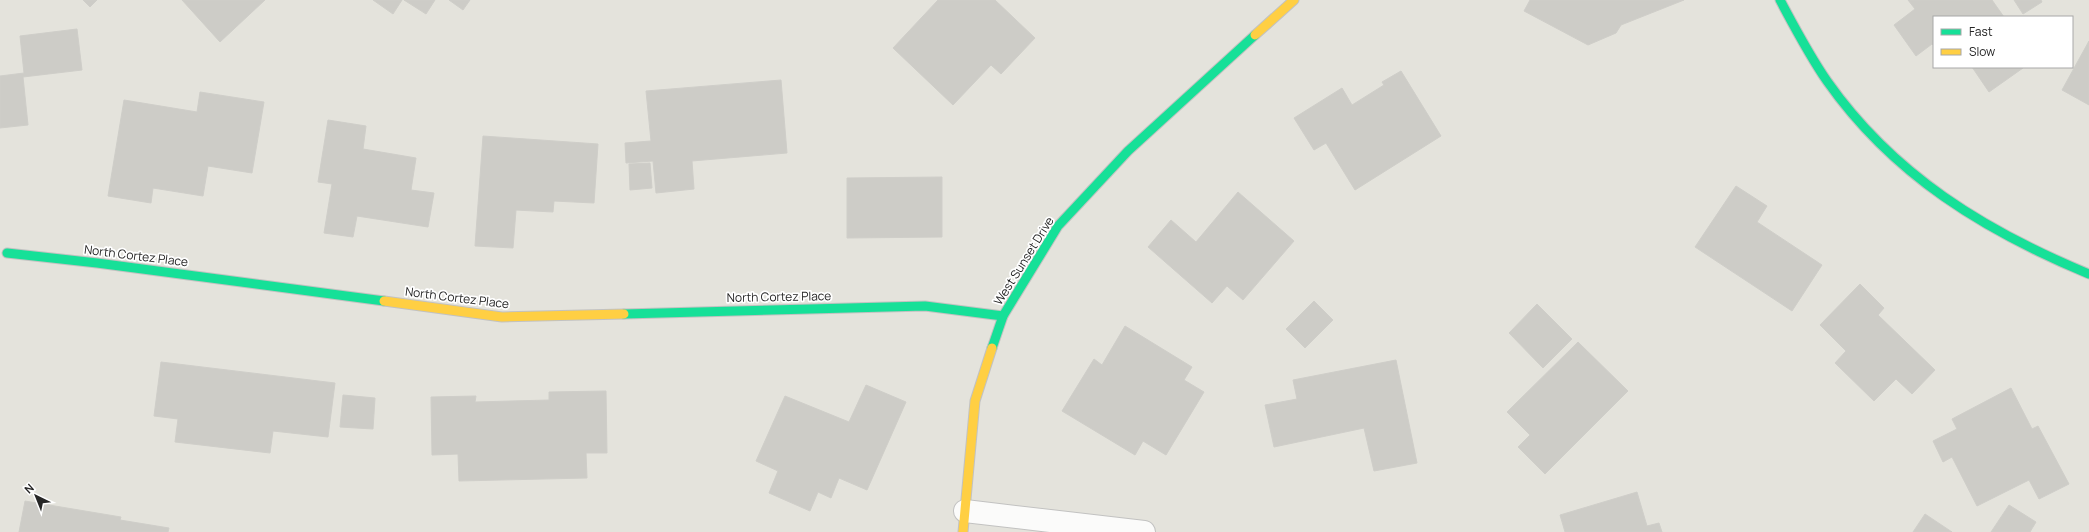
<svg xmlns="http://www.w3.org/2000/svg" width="2089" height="532" viewBox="0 0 2089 532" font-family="Manrope,sans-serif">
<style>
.building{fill:#cdccc7;stroke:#cfcec9}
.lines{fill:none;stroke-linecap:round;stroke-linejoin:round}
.street-casing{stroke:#c2c2c1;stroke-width:24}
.fast-casing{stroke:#c2c2c1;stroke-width:11}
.slow-casing{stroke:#c2c2c1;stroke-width:11}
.street{stroke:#fbfbfa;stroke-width:22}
.fast{stroke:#16e098;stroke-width:9}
.slow{stroke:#ffcf43;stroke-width:9}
.labels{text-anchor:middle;stroke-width:3.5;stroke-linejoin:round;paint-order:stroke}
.street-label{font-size:12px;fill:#262626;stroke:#fff}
</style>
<rect width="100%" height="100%" fill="#e4e3dc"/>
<g class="building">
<polygon points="83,0 97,0 90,7"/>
<polygon points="182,0 265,0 220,42"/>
<polygon points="373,0 402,0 393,14"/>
<polygon points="404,0 435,0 426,14"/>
<polygon points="449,0 470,0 463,10"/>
<polygon points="938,0 995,0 1035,38 1001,74 991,65 953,105 893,48"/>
<polygon points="1530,0 1684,0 1621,25 1616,33 1588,45 1524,11"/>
<polygon points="1908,0 1992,0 2004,17 1934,17 1934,46 1932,44 1916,56 1894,25 1915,9"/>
<polygon points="2014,0 2041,0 2042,2 2023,14"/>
<polygon points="77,29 82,70 23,77 28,125 0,128 0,76 24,73 20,36"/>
<polygon points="2089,41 2089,105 2062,90"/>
<polygon points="1972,67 2022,67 2023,68 1989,92"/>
<polygon points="1401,71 1441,136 1355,190 1326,143 1314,150 1294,118 1342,88 1352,105 1384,85 1382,82"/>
<polygon points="781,80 787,153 692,161 694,189 656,193 653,161 626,163 625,143 651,141 646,91"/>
<polygon points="200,92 264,102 252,173 208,166 203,196 153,188 151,203 108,196 124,100 197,112"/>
<polygon points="328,120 366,126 363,149 416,158 411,190 434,193 428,227 357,216 353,237 324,233 332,184 318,182"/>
<polygon points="483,136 598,144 594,203 554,201 553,212 516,210 513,248 475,246"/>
<polygon points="650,163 652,188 630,190 629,164"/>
<polygon points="942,177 942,237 847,238 847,178"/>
<polygon points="1736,186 1767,206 1757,222 1822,265 1792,311 1695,247"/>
<polygon points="1238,192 1294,241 1243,300 1227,286 1212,303 1148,247 1171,220 1196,242"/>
<polygon points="1860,284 1884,308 1878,315 1935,370 1912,394 1896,379 1874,401 1835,363 1846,351 1820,325"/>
<polygon points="1314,301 1333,320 1305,348 1286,329"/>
<polygon points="1537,304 1572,339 1543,368 1509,333"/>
<polygon points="1125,326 1192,367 1184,380 1204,392 1166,455 1143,441 1135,455 1062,411 1094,359 1102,365"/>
<polygon points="1578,342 1628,391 1545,474 1518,447 1530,435 1507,412"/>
<polygon points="1396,360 1417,463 1374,471 1364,428 1274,447 1265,405 1297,399 1293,380"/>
<polygon points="161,362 335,383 328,437 273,431 270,453 175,442 178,419 154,416"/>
<polygon points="866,385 906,402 867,490 839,478 831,498 818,492 810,511 769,493 778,471 756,461 785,396 849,422"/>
<polygon points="2011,388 2032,429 2038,426 2069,484 2039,499 2029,480 1977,506 1952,457 1943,462 1933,441 1957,429 1952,419"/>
<polygon points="606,391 607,453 586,453 587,478 459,481 458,454 432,455 431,397 476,396 475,402 549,400 549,392"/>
<polygon points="343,395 375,398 373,429 340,427"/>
<polygon points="1637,492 1647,526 1659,523 1662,532 1565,532 1560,515"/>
<polygon points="25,501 121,517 120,520 169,528 168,532 19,532"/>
<polygon points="2009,505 2036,522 2030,532 1991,532"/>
<polygon points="1925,514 1952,532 1913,532"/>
</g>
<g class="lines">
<defs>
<polyline id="street" points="965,511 1144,532"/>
<g id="fast">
<path d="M1780 0C1795 28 1809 55 1827 81 1893 175 1985 231 2089 274"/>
<polyline points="7,253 97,263 384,301"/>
<polyline points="624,314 925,306 1003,316"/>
<polyline points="992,348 1003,316 1058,226 1128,151 1255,35"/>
</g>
<g id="slow">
<polyline points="1255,35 1294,0"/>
<polyline points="384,301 502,317 624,314"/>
<polyline points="963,532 975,401 992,348"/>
</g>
</defs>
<use href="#street" class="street-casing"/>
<use href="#fast" class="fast-casing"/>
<use href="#slow" class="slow-casing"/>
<use href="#street" class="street"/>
<use href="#fast" class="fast"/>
<use href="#slow" class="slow"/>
</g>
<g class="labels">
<g class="street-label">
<text transform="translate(136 256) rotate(7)" y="4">North Cortez Place</text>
<text transform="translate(1024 261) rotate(-58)" y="4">West Sunset Drive</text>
<text transform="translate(779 297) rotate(-1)" y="4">North Cortez Place</text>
<text transform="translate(457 298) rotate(7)" y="4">North Cortez Place</text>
</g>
</g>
<rect x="1933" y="16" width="140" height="52" fill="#ffffff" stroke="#a8a8a8"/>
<rect x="1941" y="29" width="20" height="6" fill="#16e098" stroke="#a8a8a8"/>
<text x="1969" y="36" font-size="12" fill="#262626">Fast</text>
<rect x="1941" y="49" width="20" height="6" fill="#ffcf43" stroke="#a8a8a8"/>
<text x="1969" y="56" font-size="12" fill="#262626">Slow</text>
<g transform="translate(36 496) rotate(317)" stroke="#ffffff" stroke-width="3" paint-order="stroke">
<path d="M0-3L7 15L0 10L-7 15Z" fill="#262626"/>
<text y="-6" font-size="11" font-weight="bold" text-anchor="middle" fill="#262626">N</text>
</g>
</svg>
